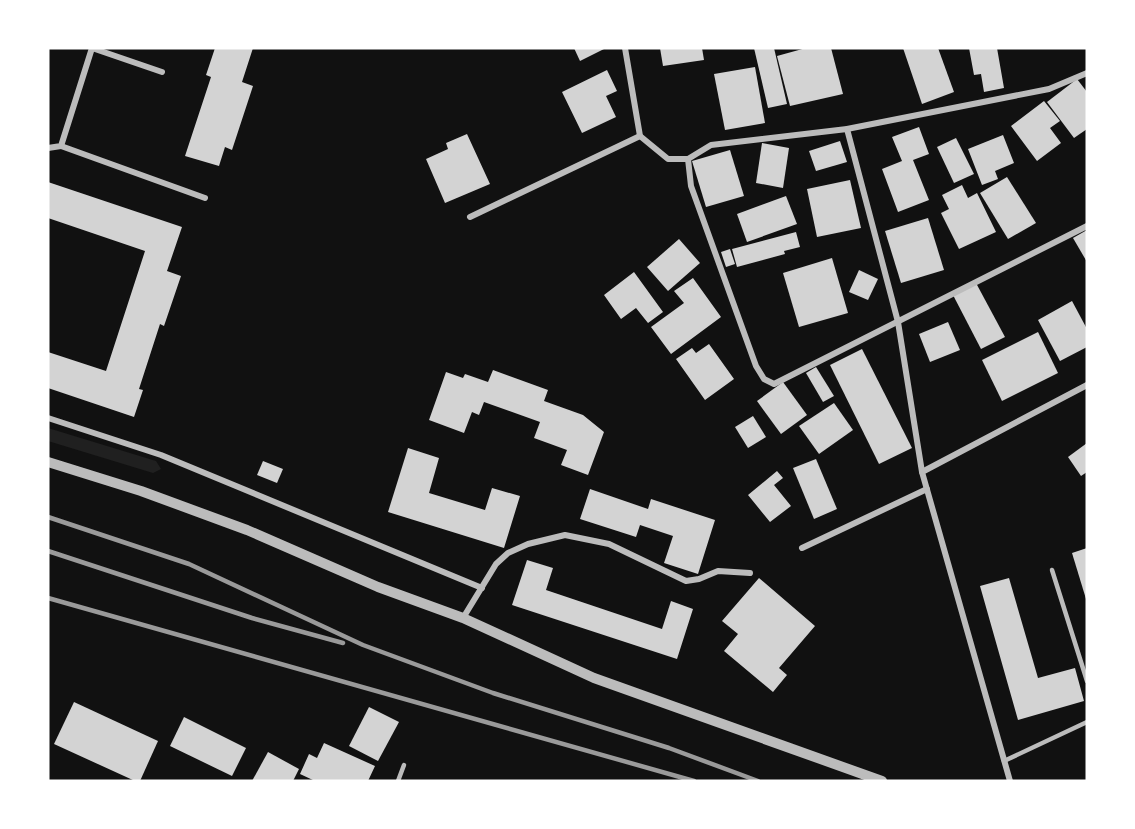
<svg xmlns="http://www.w3.org/2000/svg" width="1135" height="829" viewBox="0 0 1135 829" font-family="Lato,sans-serif">
<style>
.green{fill:#202020}
.building{fill:#d3d3d3}
.lines{fill:none;stroke-linecap:round;stroke-linejoin:round}
.service{stroke:#bcbcbc;stroke-width:4.5}
.minor{stroke:#bcbcbc;stroke-width:6}
.tertiary{stroke:#bcbcbc;stroke-width:10}
.rail{stroke:#9a9a9a;stroke-width:4.5}
</style>
<rect width="100%" height="100%" fill="#111"/>
<polygon class="green" points="48,428 156,461 161,469 153,473 48,441"/>
<g class="building">
<polygon points="215,48 253,48 242,82 253,86 232,150 225,147 219,166 185,156 211,77 206,75"/>
<polygon points="574,48 606,48 580,61"/>
<polygon points="660,48 702,48 704,60 663,66"/>
<polygon points="754,48 774,48 787,104 768,108"/>
<polygon points="806,48 831,48 843,94 790,106 777,56"/>
<polygon points="903,48 938,48 954,92 922,104"/>
<polygon points="969,48 997,48 1004,88 984,92 981,74 974,75"/>
<polygon points="755,67 765,123 725,130 714,74"/>
<polygon points="607,70 617,91 606,96 616,117 582,133 562,92"/>
<polygon points="1077,79 1087,92 1087,129 1074,138 1047,102"/>
<polygon points="1044,101 1060,121 1050,128 1061,143 1037,161 1011,126"/>
<polygon points="919,127 929,154 913,160 929,200 898,212 882,169 902,161 892,137"/>
<polygon points="467,134 490,184 445,203 426,159 448,149 446,143"/>
<polygon points="1003,135 1014,163 995,171 998,179 982,185 968,149"/>
<polygon points="956,138 974,174 954,183 937,147"/>
<polygon points="840,141 847,162 816,171 809,151"/>
<polygon points="762,143 789,148 783,188 756,183"/>
<polygon points="730,150 744,196 706,207 692,161"/>
<polygon points="1007,177 1036,223 1008,239 980,193"/>
<polygon points="850,180 861,228 817,237 807,189"/>
<polygon points="48,182 182,227 167,271 181,276 164,326 160,324 139,389 143,390 134,417 48,388 48,352 106,371 145,251 48,218"/>
<polygon points="962,185 968,198 977,193 996,232 959,249 941,213 949,209 942,195"/>
<polygon points="786,196 797,224 747,242 737,214"/>
<polygon points="928,218 944,270 901,283 885,231"/>
<polygon points="1087,230 1087,262 1073,238"/>
<polygon points="796,232 800,247 784,251 785,254 737,267 732,249"/>
<polygon points="679,239 700,263 668,291 647,267"/>
<polygon points="730,249 735,264 726,267 721,252"/>
<polygon points="832,258 848,313 799,327 783,273"/>
<polygon points="859,270 878,279 868,300 849,292"/>
<polygon points="634,272 663,312 648,323 636,308 621,319 604,295"/>
<polygon points="693,278 721,317 671,354 651,327 684,303 674,291"/>
<polygon points="976,283 1005,337 981,349 953,295"/>
<polygon points="1072,301 1087,329 1087,347 1060,361 1038,320"/>
<polygon points="948,322 960,350 930,362 919,334"/>
<polygon points="1038,332 1058,373 1002,401 982,360"/>
<polygon points="709,344 734,379 705,400 676,359 692,348 696,353"/>
<polygon points="862,349 912,448 879,464 830,365"/>
<polygon points="816,367 834,396 823,402 806,373"/>
<polygon points="493,370 548,390 544,401 583,415 604,432 588,475 561,465 567,450 534,438 540,422 484,402 479,415 472,412 464,433 429,420 446,372 463,378 465,374 488,382"/>
<polygon points="783,382 807,415 781,434 757,401"/>
<polygon points="834,403 853,430 819,454 799,426"/>
<polygon points="753,416 766,437 748,448 735,427"/>
<polygon points="1087,443 1087,472 1081,476 1068,457"/>
<polygon points="408,448 439,458 429,493 485,510 492,488 520,496 504,548 388,512"/>
<polygon points="816,459 837,509 814,519 793,468"/>
<polygon points="263,461 283,469 277,483 257,475"/>
<polygon points="777,471 783,478 774,485 791,506 770,522 748,495"/>
<polygon points="590,489 648,509 651,499 715,520 698,574 664,563 673,536 640,525 636,537 580,519"/>
<polygon points="1087,548 1087,598 1086,599 1072,553"/>
<polygon points="527,560 553,568 546,590 662,629 671,601 693,609 677,659 512,605"/>
<polygon points="759,578 815,626 779,668 787,675 773,692 724,651 738,634 722,621"/>
<polygon points="1009,578 1038,678 1075,668 1084,701 1018,720 980,586"/>
<polygon points="74,702 158,741 140,781 135,781 54,744"/>
<polygon points="369,707 399,722 378,761 349,746"/>
<polygon points="184,717 246,748 232,776 170,746"/>
<polygon points="324,743 375,766 368,781 315,781 300,774 309,754 317,758"/>
<polygon points="268,752 299,769 293,781 252,781"/>
</g>
<g class="lines">
<g class="service">
<polyline points="1052,570 1087,681"/>
<polyline points="1004,761 1087,722"/>
<polyline points="398,781 404,765"/>
</g>
<g class="minor">
<polyline points="92,48 162,72"/>
<polyline points="625,48 640,136 668,159 688,159"/>
<polyline points="1087,73 1049,89 847,129 711,145 688,159 691,186 756,366 764,379 774,384 1087,226"/>
<polyline points="847,129 898,322 922,472"/>
<polyline points="61,146 205,198"/>
<polyline points="48,148 61,146 92,48"/>
<polyline points="470,217 640,136"/>
<polyline points="48,418 161,455 482,588"/>
<polyline points="802,548 927,489"/>
<polyline points="463,618 496,564 508,553 528,544 565,535 609,544 686,581 699,579 718,571 750,573"/>
<polyline points="1010,781 922,472 1087,385"/>
</g>
<polyline class="tertiary" points="48,462 141,491 247,530 378,587 463,618 594,678 882,781"/>
<g class="rail">
<polyline points="48,517 189,564 363,645 493,693 669,748 758,781"/>
<polyline points="48,551 252,618 343,643"/>
<polyline points="48,598 694,781"/>
</g>
</g>
<rect width="1135" height="829" fill="none" stroke="#ffffff" stroke-width="99"/>
</svg>
